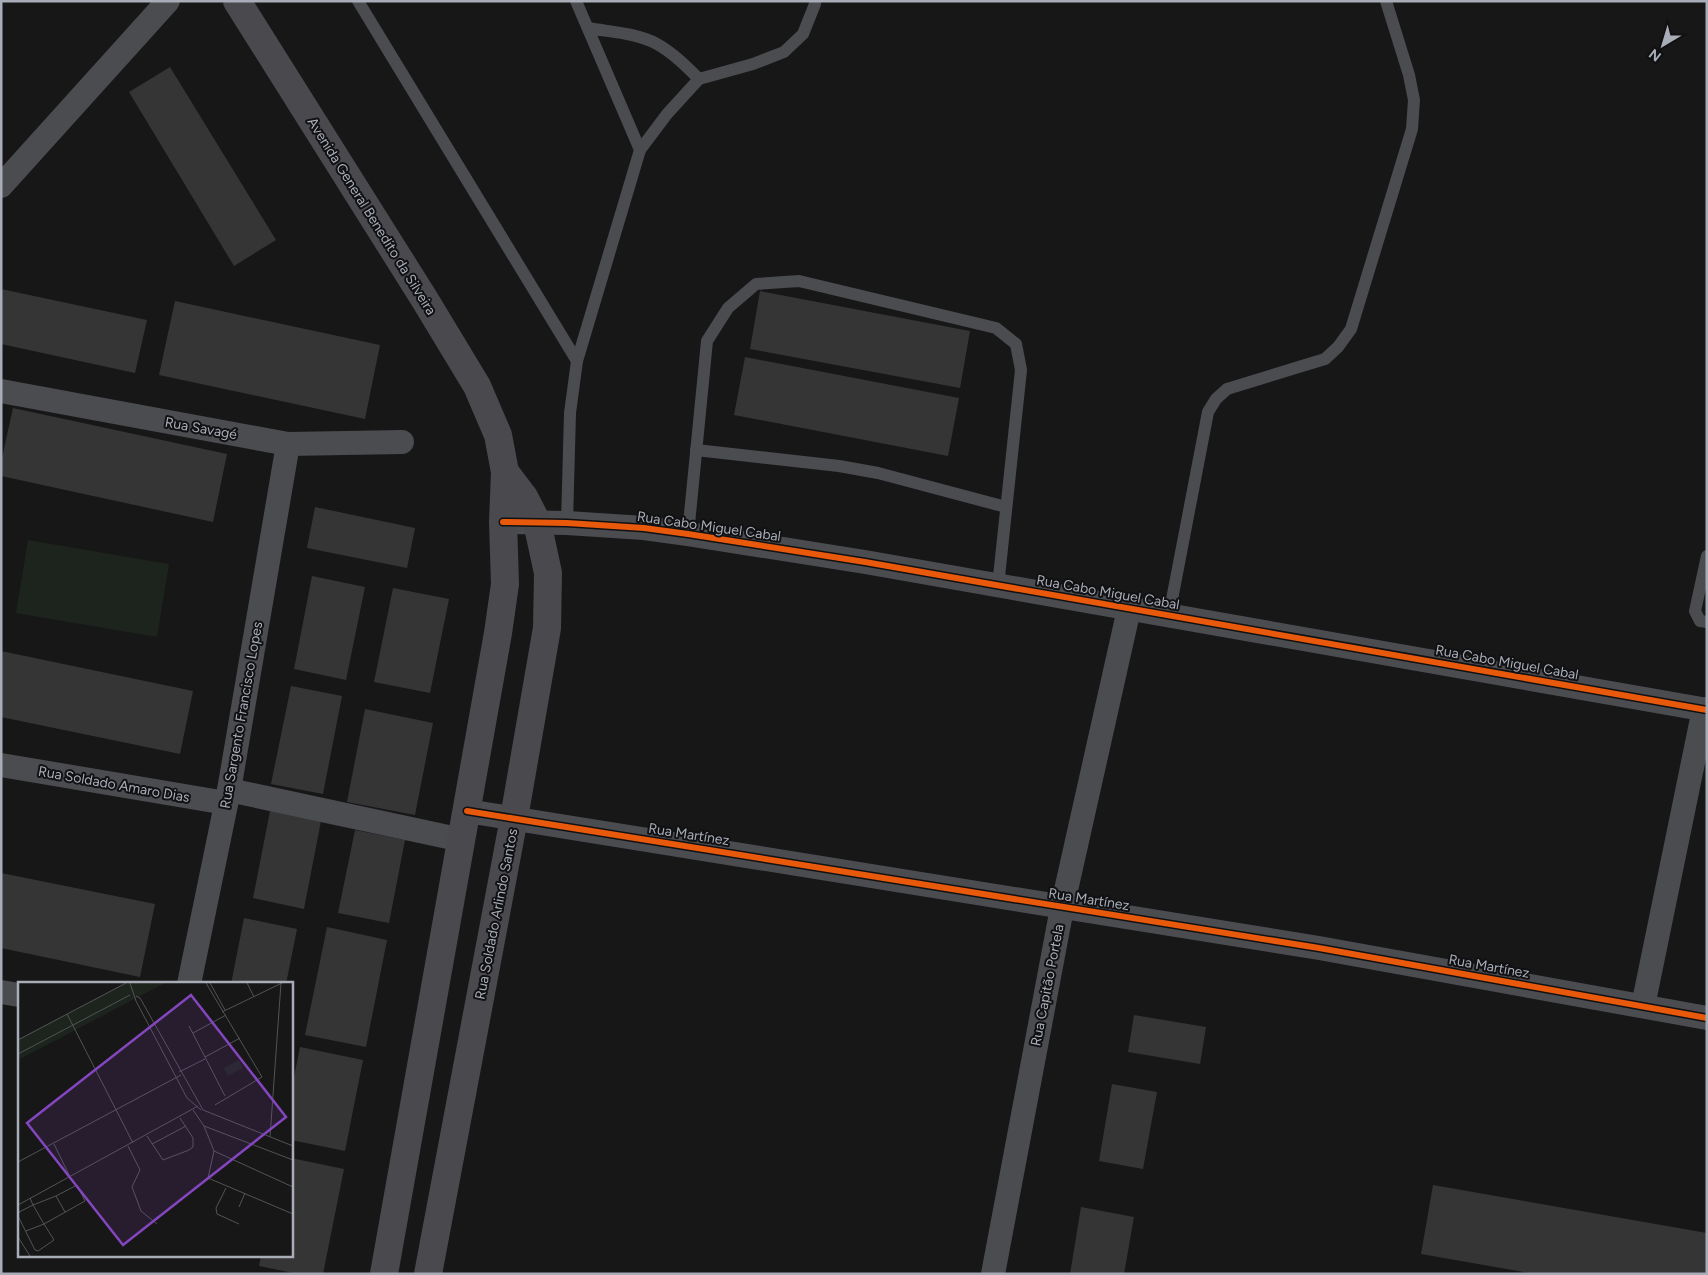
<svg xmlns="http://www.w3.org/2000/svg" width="1708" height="1275" viewBox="0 0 1708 1275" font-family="Figtree,sans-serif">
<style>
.green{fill:#1d241e}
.building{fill:#353536}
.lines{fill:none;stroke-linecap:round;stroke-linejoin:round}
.lane{stroke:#4b4c50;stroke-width:12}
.street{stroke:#4b4c50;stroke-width:24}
.secondary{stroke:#4a4a4e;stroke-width:28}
.cycleway-casing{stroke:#111113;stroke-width:9}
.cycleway{stroke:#e8590c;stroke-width:6}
.labels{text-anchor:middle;stroke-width:4;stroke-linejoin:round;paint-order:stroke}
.street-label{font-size:14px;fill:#a8adb8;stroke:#111113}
.inset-road{fill:none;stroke:#515357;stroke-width:1}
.view{fill:#8446be;fill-opacity:0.15;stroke:#8446be;stroke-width:2.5}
.inset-edge{fill:none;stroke:#a8adb8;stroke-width:2.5}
</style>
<rect width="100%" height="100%" fill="#171717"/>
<polygon class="green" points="28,540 169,564 157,637 16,613"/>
<g class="building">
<polygon points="170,67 276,240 234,266 129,92"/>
<polygon points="1,289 147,320 135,373 1,344"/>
<polygon points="760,291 970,331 960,388 750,349"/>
<polygon points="175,301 380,345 365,419 159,375"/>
<polygon points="745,357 959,398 948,456 734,415"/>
<polygon points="13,408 227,454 213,522 1,476 1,462"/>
<polygon points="315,507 415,528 407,568 307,548"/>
<polygon points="312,576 365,587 346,680 294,669"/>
<polygon points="393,588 449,599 430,693 374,682"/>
<polygon points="1,651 193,691 180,754 1,717"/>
<polygon points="291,686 342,696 323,794 271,784"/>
<polygon points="365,709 433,723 415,815 347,802"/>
<polygon points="270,811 321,821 304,909 253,898"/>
<polygon points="355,830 405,840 389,923 338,913"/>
<polygon points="1,873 155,904 140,977 1,948"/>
<polygon points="244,918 297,929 286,984 231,984"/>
<polygon points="327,927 387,940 366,1047 305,1035"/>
<polygon points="1134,1015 1206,1027 1200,1064 1128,1052"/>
<polygon points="300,1047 363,1060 345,1151 291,1140 291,1092"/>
<polygon points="1112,1084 1157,1092 1143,1169 1099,1161"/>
<polygon points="291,1158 344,1169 323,1274 298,1274 259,1266 261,1256 291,1256"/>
<polygon points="1433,1185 1707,1233 1707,1274 1535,1274 1421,1254"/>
<polygon points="1081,1207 1134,1217 1124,1274 1070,1274"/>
</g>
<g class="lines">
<g class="lane">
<polyline points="358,1 577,361"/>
<polyline points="576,1 640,150"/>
<path d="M588 28C610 32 637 33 657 44 673 53 686 66 699 79"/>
<polyline points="696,450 839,466 878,473 1006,507"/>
<polyline points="567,523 570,413 577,361 640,150 667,114 699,79 753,64 784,52 803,34 815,4 815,1"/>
<polyline points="688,534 707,341 728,308 756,284 799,281 996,328 1016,344 1021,370 998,586"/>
<polyline points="1707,556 1695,611 1700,621 1707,622"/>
<polyline points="1169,615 1208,412 1216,399 1227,389 1325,359 1338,347 1351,329 1412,129 1414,100 1409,75 1386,1"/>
</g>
<g class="street">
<polyline points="1,186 168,1"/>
<polyline points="1,391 288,444 402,442"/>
<polyline points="503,522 567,523 644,528 688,534 865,562 1707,710"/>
<polyline points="1,765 226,803"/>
<polyline points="229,790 462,840"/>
<polyline points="467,811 1319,948 1707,1018"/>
<polyline points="189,984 229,790 288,444"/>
<polyline points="1,992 19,995"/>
<polyline points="1643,1006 1704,709"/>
<polyline points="993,1274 1062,908 1129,609"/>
</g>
<g class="secondary">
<polyline points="237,1 425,300 477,386 498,435 505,472 503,522 505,584 498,633 384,1274"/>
<polyline points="428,1274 514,818 547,628 548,573 537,522 524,497 505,472"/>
</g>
<defs>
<g id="cycleway">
<polyline points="503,522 567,523 644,528 688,534 865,562 1707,710"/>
<polyline points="467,811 1319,948 1707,1018"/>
</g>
</defs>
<use href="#cycleway" class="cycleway-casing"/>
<use href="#cycleway" class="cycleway"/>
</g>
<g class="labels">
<g class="street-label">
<text transform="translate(372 216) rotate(58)" y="5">Avenida General Benedito da Silveira</text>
<text transform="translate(201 428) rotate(10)" y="5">Rua Savagé</text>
<text transform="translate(709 526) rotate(8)" y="5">Rua Cabo Miguel Cabal</text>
<text transform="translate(1108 592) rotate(10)" y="5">Rua Cabo Miguel Cabal</text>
<text transform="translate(1507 662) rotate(10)" y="5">Rua Cabo Miguel Cabal</text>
<text transform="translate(241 715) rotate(-80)" y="5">Rua Sargento Francisco Lopes</text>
<text transform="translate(114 784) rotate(10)" y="5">Rua Soldado Amaro Dias</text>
<text transform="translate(689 834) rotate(9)" y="5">Rua Martínez</text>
<text transform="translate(1089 899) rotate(9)" y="5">Rua Martínez</text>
<text transform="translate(496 914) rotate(-79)" y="5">Rua Soldado Arlindo Santos</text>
<text transform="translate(1489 966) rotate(10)" y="5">Rua Martínez</text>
<text transform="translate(1047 985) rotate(-79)" y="5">Rua Capitão Portela</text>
</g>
</g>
<g transform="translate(18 982)">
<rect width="275" height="275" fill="#171717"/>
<path d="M108 1H147L0 78V57ZM221 78 225 86 210 94 206 86Z" fill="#1d241e"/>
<path class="inset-road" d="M112 1 118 19 169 116 183 128M188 1 244 95 197 123M192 1 207 28M229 1 236 15M118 14 122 16 185 128 275 164M204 30 264 1M49 32 115 161M171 44 207 114M175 51 208 33M0 58 108 1M0 72 112 13M187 75 222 56M161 90 187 77M175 128 186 144 196 169 190 196 275 232M186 144 275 178M129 154 145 178 171 168 175 165V156L162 136M252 155 263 1M36 162 52 195M134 162 168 144M110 164 122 188 114 205 123 229 139 242M196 169 275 205M0 180 163 93M208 206 198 226 199 232 221 242M38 214 47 230M0 223 180 124M221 225 227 211M8 249 26 242 67 219 59 203 38 214 15 223 1 230 0 234 17 268 20 269 36 258 26 242 15 223 12 216M0 255 12 274"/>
<path class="view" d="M173 13 268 135 105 263 9 141Z"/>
<rect width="275" height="275" class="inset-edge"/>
</g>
<rect width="1708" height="1275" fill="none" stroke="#a8adb8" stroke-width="5"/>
<g transform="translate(1663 45) rotate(218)" stroke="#111113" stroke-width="4" paint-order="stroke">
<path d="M0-4L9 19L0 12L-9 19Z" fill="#a8adb8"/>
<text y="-8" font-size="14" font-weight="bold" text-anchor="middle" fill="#a8adb8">N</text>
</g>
</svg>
